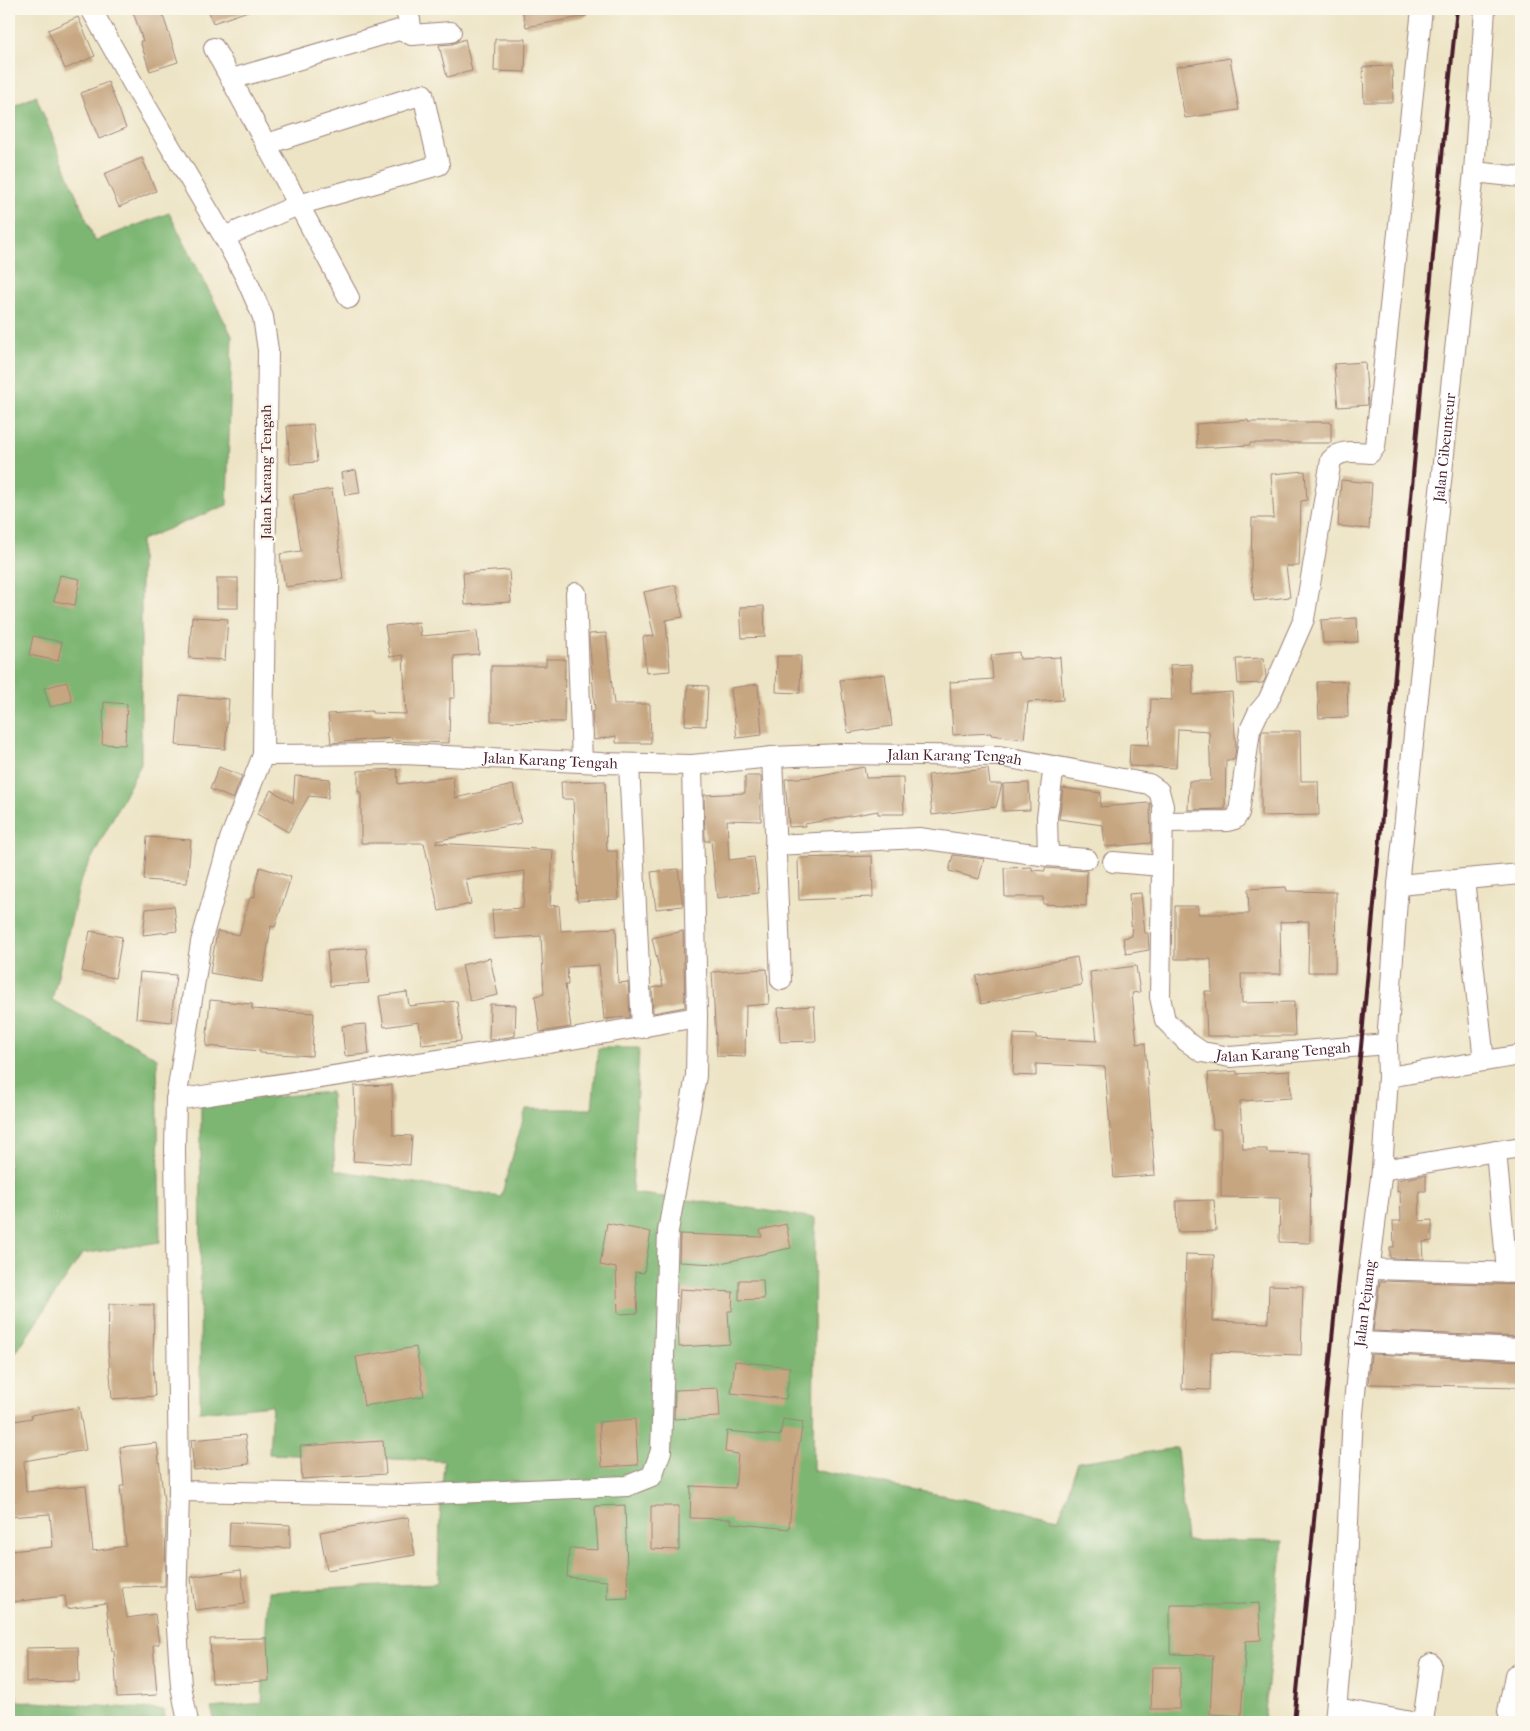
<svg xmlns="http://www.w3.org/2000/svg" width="1530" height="1731" viewBox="0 0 1530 1731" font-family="'IM FELL French Canon',serif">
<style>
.forest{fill:#7db672;stroke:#646a4e}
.building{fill:#c6a680}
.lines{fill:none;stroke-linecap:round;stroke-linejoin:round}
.minor-casing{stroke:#9c8278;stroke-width:22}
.minor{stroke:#fff;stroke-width:20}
.rail{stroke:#4a1f2b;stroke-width:4}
.labels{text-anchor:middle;stroke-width:5;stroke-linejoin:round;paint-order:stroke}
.street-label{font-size:15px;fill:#4a1f2b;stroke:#fbf7ec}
</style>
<rect width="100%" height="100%" fill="#fbf7ec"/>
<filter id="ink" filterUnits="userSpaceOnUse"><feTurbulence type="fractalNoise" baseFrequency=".02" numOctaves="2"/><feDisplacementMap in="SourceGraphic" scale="10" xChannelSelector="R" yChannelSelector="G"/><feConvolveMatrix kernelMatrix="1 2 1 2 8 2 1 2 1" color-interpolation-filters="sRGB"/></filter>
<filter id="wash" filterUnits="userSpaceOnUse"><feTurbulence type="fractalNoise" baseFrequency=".0096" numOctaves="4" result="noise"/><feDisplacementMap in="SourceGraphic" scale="20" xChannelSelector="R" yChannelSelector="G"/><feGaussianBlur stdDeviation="1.12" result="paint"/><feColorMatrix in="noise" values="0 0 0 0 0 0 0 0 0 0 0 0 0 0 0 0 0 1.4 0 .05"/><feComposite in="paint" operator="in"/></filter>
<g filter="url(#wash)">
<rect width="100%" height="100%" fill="#ede4c5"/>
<g class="forest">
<polygon points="36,96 95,241 169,213 232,336 227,505 141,540 141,764 81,879 52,1000 157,1058 160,1242 82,1254 9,1363 9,108"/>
<polygon points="598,1048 639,1048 632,1193 736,1206 815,1218 813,1470 1059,1518 1078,1462 1177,1448 1186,1541 1283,1541 1264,1722 923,1722 897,1716 895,1722 215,1722 211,1708 262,1703 268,1592 438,1583 440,1519 444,1461 269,1454 272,1405 200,1412 201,1103 331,1092 335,1170 501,1197 526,1109 592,1109"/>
<polygon points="9,1674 18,1701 164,1710 166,1722 9,1722"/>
</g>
<g id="blocks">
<g class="building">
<polygon points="132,9 161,9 178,62 150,71 140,41 143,41"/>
<polygon points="208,9 248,9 248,11 213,23"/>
<polygon points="522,9 586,9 587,16 526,27"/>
<polygon points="78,17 95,56 65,69 48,30"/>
<polygon points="465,39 472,71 447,77 439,45 452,44"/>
<polygon points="495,39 526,39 525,72 494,71"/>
<polygon points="1230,58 1239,110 1185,118 1176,67"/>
<polygon points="1392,66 1393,102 1364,102 1363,67"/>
<polygon points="108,82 126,128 99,139 81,93"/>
<polygon points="142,158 156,191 119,207 104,174"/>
<polygon points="1365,362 1368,405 1338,407 1334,364"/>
<polygon points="1248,420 1248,422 1331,422 1331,443 1250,443 1250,445 1197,448 1196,424"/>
<polygon points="313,424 317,462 290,464 287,426"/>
<polygon points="356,470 360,493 345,495 341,473"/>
<polygon points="1305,471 1307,500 1301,501 1299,566 1286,566 1290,597 1254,601 1251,572 1252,518 1274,518 1271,474"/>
<polygon points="1341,480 1372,483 1369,529 1338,526"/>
<polygon points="332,489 343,579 285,587 280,554 301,551 293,495"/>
<polygon points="509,570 511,602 465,605 463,573"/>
<polygon points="60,575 80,579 75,605 54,601"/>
<rect x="217" y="578" width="21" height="30"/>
<polygon points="676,585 683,617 666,620 670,671 646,673 643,637 654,636 644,592"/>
<polygon points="764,606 765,637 742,638 740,607"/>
<polygon points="192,617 228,619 225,660 189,658"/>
<polygon points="1357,618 1358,642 1323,643 1321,620"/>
<polygon points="419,622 421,636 477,631 479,654 454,656 455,698 450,698 449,743 392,741 392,738 331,743 328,714 372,711 372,713 406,714 403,655 390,657 385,626"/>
<polygon points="606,633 614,704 650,704 651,743 616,743 616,736 594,740 592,712 595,711 589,634"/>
<polygon points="33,636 62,642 58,661 29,655"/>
<polygon points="1019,652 1020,659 1060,657 1063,700 1028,702 1024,739 991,735 991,733 953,735 950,682 993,679 991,655"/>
<polygon points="777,656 801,656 800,693 776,692"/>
<polygon points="1264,658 1266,677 1263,683 1238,684 1236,659"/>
<polygon points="546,659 565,659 564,722 491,721 491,666 546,666"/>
<polygon points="1192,664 1193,695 1232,692 1236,748 1234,760 1226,760 1225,809 1188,810 1189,781 1211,781 1209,731 1178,729 1176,768 1129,766 1130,744 1149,745 1151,699 1172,700 1170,665"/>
<polygon points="885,674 892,726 848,733 840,680"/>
<polygon points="1347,681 1348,717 1319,718 1317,682"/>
<polygon points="67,682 72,701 50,707 44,688"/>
<polygon points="758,684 762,735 737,738 731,688"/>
<polygon points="688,685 708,686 706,726 685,725"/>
<polygon points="180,695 229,699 225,749 176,745"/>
<polygon points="104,702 127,704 125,745 102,744"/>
<polygon points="1262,731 1300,731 1301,781 1318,781 1319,815 1261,816 1261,736"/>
<polygon points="219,767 242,776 233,799 210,789"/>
<polygon points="864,767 866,778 903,777 904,814 878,814 878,811 805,824 805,826 789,827 785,779 810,777"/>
<polygon points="397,769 398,784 453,777 455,798 513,785 521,823 436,841 436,843 553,850 550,906 559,905 561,931 616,928 618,983 628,982 630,1017 604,1019 599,965 567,967 568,985 565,985 571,1027 540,1032 535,996 544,994 541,936 494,939 492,910 523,908 525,871 466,879 471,904 439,911 424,843 361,843 361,792 358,792 358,771"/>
<polygon points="988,769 990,784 1002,784 996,807 932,815 928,775"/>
<polygon points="295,776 330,779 328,798 309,796 288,832 257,814 271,790 293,803"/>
<polygon points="745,776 761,776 761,821 727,820 729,860 754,857 759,893 717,898 711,841 705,841 704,795 745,793"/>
<polygon points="605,781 607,851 617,851 619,899 577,901 573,799 562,799 561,782"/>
<polygon points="1029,783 1030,810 1003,811 1003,784"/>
<polygon points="1063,788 1101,793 1100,807 1150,803 1151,843 1105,847 1103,825 1059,819"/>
<polygon points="147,837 191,840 187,883 144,880"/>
<polygon points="953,855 984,859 979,879 949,871"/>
<polygon points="872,856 873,897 799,900 798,858"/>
<polygon points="260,867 291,877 275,927 271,926 262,982 210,973 217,931 239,935 250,898 255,897 255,884"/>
<polygon points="1032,867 1032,870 1045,871 1045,868 1087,871 1086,906 1043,904 1043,897 1005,897 1004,868"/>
<polygon points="678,869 683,906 656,909 651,872"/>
<polygon points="1286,887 1287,891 1336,892 1335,972 1308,972 1309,921 1280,922 1281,974 1241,974 1242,1003 1294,1002 1295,1036 1207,1036 1205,991 1212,991 1211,959 1175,959 1175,906 1198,906 1198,914 1249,914 1248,889"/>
<polygon points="1141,893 1145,933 1148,933 1149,950 1126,954 1123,938 1132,936 1129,894"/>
<polygon points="174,906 177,931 143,935 146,909"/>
<polygon points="90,931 122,937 115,978 82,972"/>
<polygon points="683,931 685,1007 653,1013 652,988 663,986 652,938"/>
<polygon points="366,948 369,983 330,986 327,951"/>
<polygon points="1077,957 1082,985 981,1004 976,976"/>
<polygon points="490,958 498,995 470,1001 462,965"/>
<polygon points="1136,966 1140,992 1132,993 1137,1044 1145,1043 1155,1175 1114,1178 1105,1067 1036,1064 1036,1076 1013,1075 1014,1034 1036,1035 1036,1038 1097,1041 1090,972"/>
<polygon points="767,969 769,1004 746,1006 745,1057 717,1056 712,972"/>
<polygon points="140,972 176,975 171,1022 136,1018"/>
<polygon points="407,992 409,1006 457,1001 461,1041 422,1045 419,1022 384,1027 379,996"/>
<polygon points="210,1000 252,1004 252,1009 314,1013 312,1056 260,1053 260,1051 206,1046"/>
<polygon points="490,1004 516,1005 515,1036 489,1040"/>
<polygon points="814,1006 816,1041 780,1042 778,1008"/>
<polygon points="366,1024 369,1054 345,1056 342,1026"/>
<polygon points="1237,1071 1237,1074 1290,1071 1291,1098 1240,1101 1243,1149 1267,1149 1267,1153 1311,1154 1310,1243 1279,1242 1280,1198 1221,1197 1221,1129 1213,1129 1208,1073"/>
<polygon points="392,1085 393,1135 412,1136 410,1165 353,1161 356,1115 355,1115 354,1086"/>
<polygon points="1426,1175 1426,1191 1419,1191 1420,1221 1432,1220 1432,1241 1423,1242 1424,1259 1390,1258 1390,1247 1394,1247 1393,1221 1401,1221 1400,1191 1397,1192 1397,1180"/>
<polygon points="1214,1200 1216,1231 1177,1232 1176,1201"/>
<polygon points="607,1223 651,1232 644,1273 635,1272 638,1313 618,1314 616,1268 600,1265"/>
<polygon points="786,1224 791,1248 716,1264 679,1262 680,1234 762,1237 760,1230"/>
<polygon points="1186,1254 1214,1255 1212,1321 1268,1323 1269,1285 1303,1286 1301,1355 1211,1352 1210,1390 1182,1389"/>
<polygon points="739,1280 763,1280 764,1299 739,1300"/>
<polygon points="1380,1281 1521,1285 1521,1337 1373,1331"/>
<polygon points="680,1289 733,1292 732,1311 728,1311 730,1344 679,1347 678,1318"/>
<polygon points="109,1304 154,1305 153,1363 155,1396 112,1399 108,1348"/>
<polygon points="416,1347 424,1396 364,1406 356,1357"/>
<polygon points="1371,1354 1521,1361 1521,1387 1368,1384"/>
<polygon points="735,1361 790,1367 786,1399 731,1393"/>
<polygon points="718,1388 720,1417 674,1419 675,1390"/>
<polygon points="79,1407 86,1450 24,1461 26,1492 86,1486 93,1551 126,1546 120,1486 124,1486 120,1447 157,1443 166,1518 165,1586 122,1587 127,1618 155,1614 159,1644 153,1645 157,1695 117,1697 114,1651 112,1651 106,1603 67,1609 65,1596 11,1602 9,1579 9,1551 53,1547 50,1514 9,1517 9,1422 32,1418 31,1415"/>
<polygon points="635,1419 638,1465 602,1467 599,1422"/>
<polygon points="783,1419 803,1422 794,1473 789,1529 731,1523 732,1519 690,1518 691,1486 735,1488 738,1454 725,1452 727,1431 780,1436"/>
<polygon points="245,1435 249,1464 194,1470 191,1440"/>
<polygon points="383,1441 386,1474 302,1479 300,1446"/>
<polygon points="625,1505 628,1598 607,1599 607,1581 567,1577 569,1548 598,1550 595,1506"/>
<polygon points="651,1506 679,1506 679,1550 651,1549"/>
<polygon points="408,1517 415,1555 327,1570 320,1532"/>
<polygon points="230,1522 290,1525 290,1548 229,1546"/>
<polygon points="241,1570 245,1604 195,1610 191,1577"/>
<polygon points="1259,1603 1261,1640 1246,1641 1241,1716 1210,1714 1213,1655 1170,1654 1170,1605 1228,1605"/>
<polygon points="267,1638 269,1681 212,1683 210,1639"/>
<polygon points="78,1647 79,1681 26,1682 26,1648"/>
<polygon points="1152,1667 1180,1667 1180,1709 1151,1709"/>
</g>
</g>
</g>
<g filter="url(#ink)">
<use href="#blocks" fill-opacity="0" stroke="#9c8278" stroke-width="1"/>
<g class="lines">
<defs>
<g id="minor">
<path id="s1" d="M91 9 136 89 224 237 245 276 263 317 268 350 263 755 403 754 601 763 692 765 772 757 841 754 999 756 1149 784 1159 791 1163 806 1160 997 1165 1020 1186 1041 1202 1052 1230 1057 1387 1044"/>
<polyline points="404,9 410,20 412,35"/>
<polyline points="214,48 349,298"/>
<polyline points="232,79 399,30 412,35 451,32"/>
<polyline points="1474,172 1521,177"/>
<polyline points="224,237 298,205 439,165 423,94 267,144"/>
<polyline points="576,593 582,762"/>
<polyline points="772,757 781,980"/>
<polyline points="629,764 642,1028"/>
<path d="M1163 822 1228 821 1235 819 1239 813 1250 730 1258 713 1268 701 1304 619 1331 460C1341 449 1356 452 1370 453L1375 447 1422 9"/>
<polyline points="775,845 919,838 1048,856 1087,859"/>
<polyline points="1048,856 1047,817 1054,766"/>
<polyline points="1113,862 1162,866"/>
<polyline points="1464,879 1484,1061"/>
<polyline points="1398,885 1521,874"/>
<polyline points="1388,1077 1521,1055"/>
<polyline points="176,1100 549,1043 697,1017"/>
<polyline points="1496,1151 1507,1272"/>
<polyline points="1382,1170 1521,1147"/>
<polyline points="1371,1269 1521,1273"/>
<polyline points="1360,1342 1521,1349"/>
<polyline points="179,1491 405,1495 627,1486 652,1476 661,1451 668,1231 696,1076 697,1017 692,765"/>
<polyline points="1337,1708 1411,1722"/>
<polyline points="1508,1712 1515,1675"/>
<polyline points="188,1722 181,1686 176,1614 179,1491 175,1149 176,1100 201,942 230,839 263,755"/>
<path id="s2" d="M1335 1722 1343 1630 1353 1413 1360 1342 1382 1170 1388 1077 1387 1044 1398 885 1474 172 1485 9"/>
<polyline points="1423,1722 1431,1664"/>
</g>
</defs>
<use href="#minor" class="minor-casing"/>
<use href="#minor" class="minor"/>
<polyline class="rail" points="1294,1722 1361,1047 1445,124 1457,9"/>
</g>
</g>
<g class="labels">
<g class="street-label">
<text dy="5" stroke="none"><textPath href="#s2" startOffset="1280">Jalan Cibeunteur</textPath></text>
<text transform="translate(266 472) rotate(-90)" y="5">Jalan Karang Tengah</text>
<text dy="5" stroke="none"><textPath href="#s1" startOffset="1484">Jalan Karang Tengah</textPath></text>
<text dy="5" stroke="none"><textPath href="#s1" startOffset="1079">Jalan Karang Tengah</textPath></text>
<text dy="5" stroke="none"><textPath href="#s1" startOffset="2054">Jalan Karang Tengah</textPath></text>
<text dy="5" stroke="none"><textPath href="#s2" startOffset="420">Jalan Pejuang</textPath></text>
</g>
</g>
<rect width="1530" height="1731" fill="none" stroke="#fbf7ec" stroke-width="30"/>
</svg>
